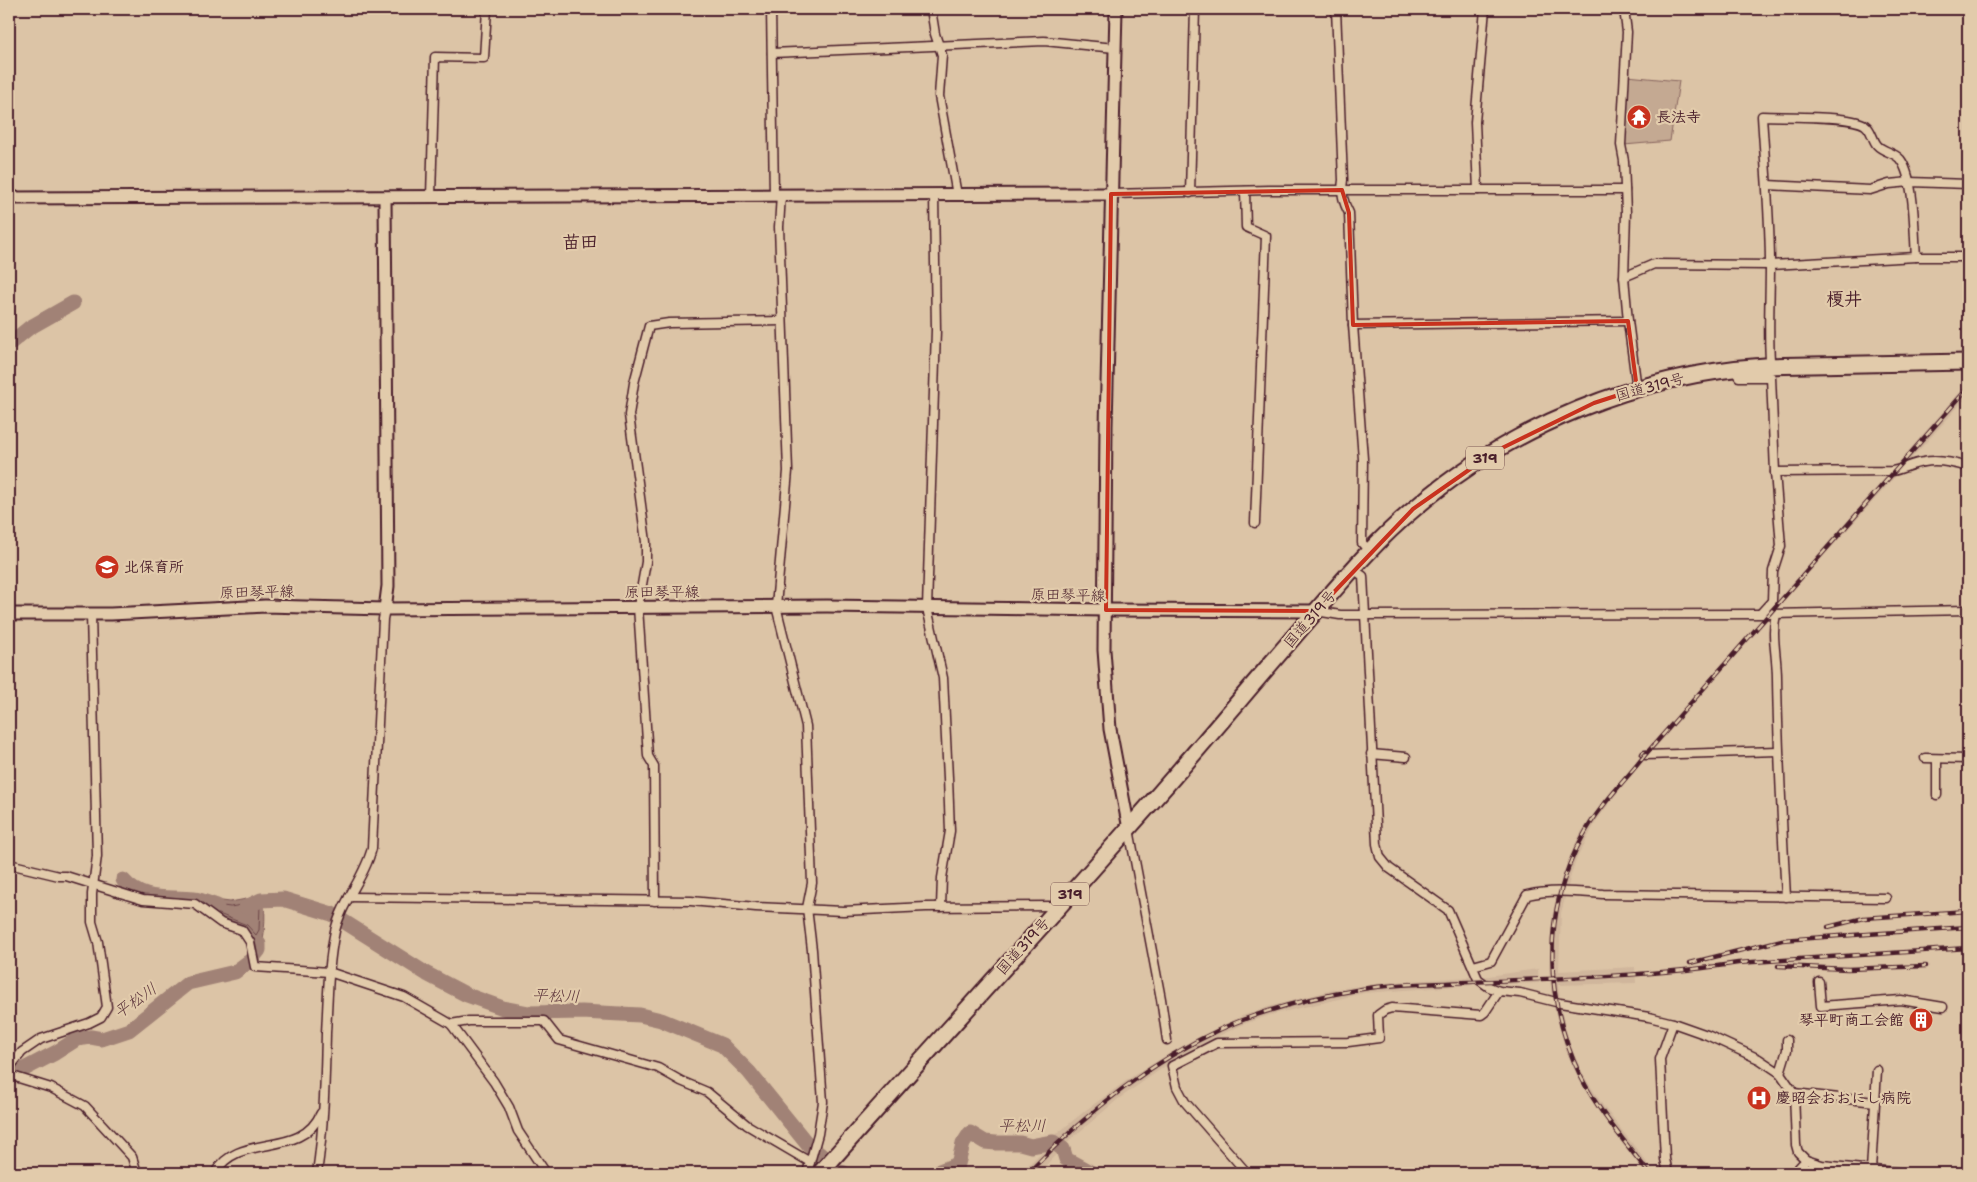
<svg xmlns="http://www.w3.org/2000/svg" width="1977" height="1182" viewBox="0 0 1977 1182" font-family="'Shantell Sans','Klee One',sans-serif">
<style>
.built{fill:#d0b69c}
.green{fill:#c4a992;stroke:#87645e}
.water{fill:#a18276;stroke:#7e5a58}
.lines{fill:none;stroke-linecap:round;stroke-linejoin:round}
.shore{stroke:#6d4749;stroke-width:1}
.river{stroke:#a18276;stroke-width:15}
.street-casing{stroke:#4a1f2b;stroke-width:11}
.secondary-casing{stroke:#4a1f2b;stroke-width:15}
.highway-casing{stroke:#4a1f2b;stroke-width:19}
.street{stroke:#e2cbab;stroke-width:8}
.secondary{stroke:#e2cbab;stroke-width:11}
.highway{stroke:#e2cbab;stroke-width:15}
.rail-casing{stroke:#4a1f2b;stroke-width:4.5}
.rail{stroke:#e2cbab;stroke-width:2.5;stroke-dasharray:8;stroke-linecap:butt}
.marked{fill:none;stroke:#c8321e;stroke-width:4;stroke-linejoin:round}
.labels{text-anchor:middle;stroke-width:4.5;stroke-linejoin:round;paint-order:stroke}
.shield{fill:#e2cbab;stroke:#785351;stroke-width:1}
.shield-label{font-size:14px;font-weight:bold;fill:#4a1f2b}
.poi-label{font-size:15px;font-weight:bold;fill:#4a1f2b;stroke:#e2cbab;text-anchor:start}
.street-label{font-size:15px;fill:#4a1f2b;stroke:#e2cbab}
.water-label{font-size:16px;font-style:italic;fill:#5b333a;stroke:#e2cbab}
.quarter-label{font-size:18px;font-weight:bold;fill:#4a1f2b;stroke:#e2cbab}
</style>
<rect width="100%" height="100%" fill="#dcc4a6"/>
<filter id="ink" filterUnits="userSpaceOnUse"><feTurbulence type="fractalNoise" baseFrequency=".02" numOctaves="2"/><feDisplacementMap in="SourceGraphic" scale="10" xChannelSelector="R" yChannelSelector="G"/><feConvolveMatrix kernelMatrix="1 2 1 2 8 2 1 2 1" color-interpolation-filters="sRGB"/></filter>
<g filter="url(#ink)">
<g class="built">
<polygon points="1968,383 1968,396 1775,610 1626,781 1597,820 1577,858 1571,875 1561,913 1559,971 1635,967 1636,983 1558,985 1565,1029 1571,1048 1584,1076 1604,1107 1655,1173 1645,1173 1598,1110 1579,1079 1566,1051 1552,1000 1549,968 1553,912 1563,874 1570,856 1580,834 1592,816 1622,779"/>
<polygon points="1538,969 1539,983 1491,985 1483,981 1482,977"/>
<polygon points="1470,977 1473,985 1364,993 1270,1015 1244,1024 1196,1047 1171,1062 1117,1100 1064,1145 1054,1136 1086,1110 1137,1073 1193,1040 1242,1016 1268,1007 1336,989 1393,982"/>
<polygon points="1050,1144 1059,1151 1039,1173 1020,1173"/>
</g>
<polygon class="green" points="1627,76 1679,81 1670,141 1624,145"/>
<path class="water" d="M263 896C267 916 264 941 259 962L257 961 251 938 216 918 198 901 199 898 230 902Z"/>
<g class="lines">
<polygon class="shore" points="258,902 260,905 259,930 256,935 247,925 219,914 214,908 216,905 230,907"/>
<g class="river">
<polyline points="9,344 29,328 73,303"/>
<path d="M123 880C143 903 167 896 194 899 202 900 210 904 217 906"/>
<polyline points="246,907 261,900 283,899 332,914 427,974 467,995 503,1008 529,1013 582,1012 640,1015 661,1020 722,1045 749,1072 808,1145 822,1156"/>
<polyline points="9,1077 55,1053 77,1039 91,1037 102,1039 129,1030 188,983 235,972 251,960 259,950 259,944"/>
<polyline points="837,1171 844,1173"/>
<polyline points="934,1173 958,1164 963,1144 970,1133 985,1142 996,1143 1020,1143 1031,1146 1053,1142 1063,1149 1066,1159 1092,1173"/>
</g>
<defs>
<g id="street">
<polyline points="771,9 774,195"/>
<polyline points="931,9 935,34 942,55 939,96 957,195"/>
<path d="M1336 9 1343 180C1341 193 1343 202 1349 213L1353 325 1363 459 1362 543 1370 552"/>
<polyline points="1624,9 1627,32 1621,145 1624,161 1626,213 1624,277 1628,321 1637,389"/>
<polyline points="772,53 1044,41 1115,48"/>
<polyline points="1768,185 1870,190 1889,184 1910,182 1968,184"/>
<polyline points="1478,190 1475,122 1485,9"/>
<polyline points="1245,191 1246,227 1266,236 1255,523"/>
<polyline points="1190,193 1195,9"/>
<polyline points="781,194 779,227 788,471 776,606 806,726 812,883 807,908 812,950 823,1102 818,1134 807,1173"/>
<polyline points="1111,194 1269,190 1625,190"/>
<polyline points="934,195 936,330 927,608 943,678 948,778 950,831 942,878 941,907"/>
<polyline points="431,196 435,57 484,58 487,9"/>
<polyline points="1624,277 1654,264 1770,265 1916,257 1968,257"/>
<polyline points="1353,325 1628,321"/>
<path d="M1770 360C1768 328 1770 297 1770 265 1770 215 1765 166 1762 116 1783 117 1850 115 1865 125 1872 130 1872 139 1877 145 1883 152 1894 152 1900 159 1915 178 1914 232 1916 257"/>
<polyline points="1734,368 1739,377 1771,377 1775,472"/>
<polyline points="1353,569 1363,576 1377,844 1380,857 1389,868 1448,910 1478,979 1489,987 1499,991 1520,993 1560,1003 1649,1017 1673,1023 1707,1035 1759,1059 1780,1073 1794,1093 1796,1145 1798,1152 1806,1160 1794,1173"/>
<polyline points="1316,611 1340,615 1364,615 1770,614 1968,610"/>
<path d="M1761 613 1772 601 1773 571 1781 546 1775 472 1892 471C1903 469 1913 463 1924 462 1938 459 1955 463 1968 467"/>
<path d="M1776 614C1771 635 1777 656 1777 678 1778 751 1782 824 1786 897"/>
<polyline points="1371,754 1406,757"/>
<polyline points="1645,755 1778,751"/>
<polyline points="1925,758 1968,759"/>
<polyline points="1937,795 1937,759"/>
<polyline points="1129,829 1161,999 1167,1040"/>
<polyline points="9,864 59,876 66,876 143,900 195,904 221,923 242,930 250,942 255,967 329,972 404,997 451,1024 494,1082 509,1107 518,1131 546,1173"/>
<polyline points="349,897 691,901 756,907 843,911 926,907 1059,906"/>
<polyline points="655,901 654,766 648,756 638,607 646,562 646,542 629,415 634,383 649,326 669,323 782,321"/>
<path d="M1473 966 1491 961 1527 895C1552 889 1577 892 1603 894L1886 898"/>
<polyline points="1819,982 1821,1006 1901,1000 1943,1007"/>
<polyline points="451,1024 469,1021 544,1021 559,1040 658,1068 681,1081 707,1092 747,1125 810,1162"/>
<polyline points="9,1068 22,1052 41,1039 89,1023 101,1017 107,1007 98,942 92,922 92,894 97,856 91,614"/>
<polyline points="1780,1073 1787,1050 1787,1040"/>
<polyline points="9,1075 51,1088 85,1106 132,1157 137,1173"/>
<polyline points="1794,1093 1875,1102"/>
<polyline points="1806,1160 1822,1165 1905,1173"/>
<polyline points="1871,1170 1877,1070"/>
<path d="M215 1173C238 1131 301 1160 321 1113"/>
<path d="M317 1173C324 1127 325 1079 326 1033 328 999 328 964 335 931 342 901 365 877 372 848L383 619 385 609"/>
<polyline points="1247,1173 1185,1102 1177,1087 1172,1066 1217,1043 1348,1042 1379,1038 1378,1015 1385,1010 1392,1008 1481,1015 1485,1012 1499,991"/>
<polyline points="1668,1173 1665,1159 1660,1059 1673,1023"/>
</g>
<g id="secondary">
<polyline points="1116,9 1106,426 1104,650 1110,729 1129,829"/>
<polyline points="9,198 1111,194"/>
<polyline points="385,198 388,586 385,609"/>
<polyline points="9,614 111,614 265,606 385,609 827,606 1106,610 1316,611"/>
</g>
<path id="highway" d="M820 1173C922 1058 1026 945 1128 829 1188 762 1245 693 1304 625 1339 585 1373 543 1414 509 1511 426 1638 374 1765 366L1968 362"/>
</defs>
<use href="#street" class="street-casing"/>
<use href="#secondary" class="secondary-casing"/>
<use href="#highway" class="highway-casing"/>
<use href="#street" class="street"/>
<use href="#secondary" class="secondary"/>
<use href="#highway" class="highway"/>
<defs>
<g id="rail">
<polyline points="1828,927 1864,918 1968,911"/>
<polyline points="1690,963 1782,940 1968,927"/>
<polyline points="1778,966 1848,969 1926,966"/>
<path d="M1028 1173C1083 1116 1148 1063 1221 1029 1265 1009 1314 997 1362 989 1397 983 1434 984 1469 982 1557 978 1651 977 1738 963L1968 948"/>
<path d="M1649 1173C1626 1143 1598 1111 1581 1077 1544 1001 1541 912 1583 836 1599 806 1624 782 1645 755L1968 388"/>
</g>
</defs>
<use href="#rail" class="rail-casing"/>
<use href="#rail" class="rail"/>
</g>
</g>
<path class="marked" d="M1342 190 1349 213 1353 325 1628 321 1637 389 1594 403 1496 451 1413 509 1316 611 1106 610 1111 194Z"/>
<defs>
<symbol id="temple-disc" viewBox="-11 -11 22 22"><circle r="9.5" fill="#c8321e" stroke="#e2cbab"/><path d="M0-6L5-2H3V0L6.5 2.5H4V6H1.5V3h-3V6H-4V2.5H-6.5L-3 0V-2H-5Z" fill="#fff"/></symbol>
<symbol id="school-disc" viewBox="-11 -11 22 22"><circle r="9.5" fill="#c8321e" stroke="#e2cbab"/><path d="M0-5L7-2L0 1L-7-2ZM-4 1L0 2.5L4 1V4Q0 6-4 4Z" fill="#fff"/></symbol>
<symbol id="building-disc" viewBox="-11 -11 22 22"><circle r="9.5" fill="#c8321e" stroke="#e2cbab"/><path d="M-4-6H4V6H1V3H-1V6H-4ZM-2.5-4.3h1.7v1.8h-1.7ZM.8-4.3h1.7v1.8H.8ZM-2.5-1h1.7V.8h-1.7ZM.8-1h1.7V.8H.8Z" fill="#fff"/></symbol>
<symbol id="hospital-disc" viewBox="-11 -11 22 22"><circle r="9.5" fill="#c8321e" stroke="#e2cbab"/><path d="M-5-5h3v3.5h4V-5h3V5h-3V1.5h-4V5h-3Z" fill="#fff"/></symbol>
</defs>
<g fill-rule="evenodd">
<use href="#temple-disc" x="1625" y="103" width="28" height="28"/>
<use href="#school-disc" x="93" y="553" width="28" height="28"/>
<use href="#building-disc" x="1907" y="1006" width="28" height="28"/>
<use href="#hospital-disc" x="1745" y="1084" width="28" height="28"/>
</g>
<g class="labels">
<g class="shield">
<rect x="1466" y="446.5" width="38" height="23" rx="4"/>
<rect x="1051" y="882.5" width="38" height="23" rx="4"/>
</g>
<g class="shield-label">
<text x="1485" y="463">319</text>
<text x="1070" y="899">319</text>
</g>
<g class="poi-label">
<text x="1656" y="122">長法寺</text>
<text x="124" y="572">北保育所</text>
<text x="1904" y="1025" text-anchor="end">琴平町商工会館</text>
<text x="1776" y="1103">慶昭会おおにし病院</text>
</g>
<g class="street-label">
<text transform="translate(1650 387) rotate(-15)" y="5">国道319号</text>
<text transform="translate(257 592) rotate(-1)" y="5">原田琴平線</text>
<text x="662" y="597">原田琴平線</text>
<text transform="translate(1068 595) rotate(1)" y="5">原田琴平線</text>
<text transform="translate(1310 619) rotate(-49)" y="5">国道319号</text>
<text transform="translate(1023 946) rotate(-48)" y="5">国道319号</text>
</g>
<g class="water-label">
<text transform="translate(556 995) rotate(2)" y="6">平松川</text>
<text transform="translate(135 1000) rotate(-35)" y="6">平松川</text>
<text x="1022" y="1131">平松川</text>
</g>
<g class="quarter-label">
<text x="580" y="248">苗田</text>
<text x="1844" y="305">榎井</text>
</g>
</g>
<rect width="1977" height="1182" fill="none" stroke="#e2cbab" stroke-width="30"/>
<rect x="15" y="15" width="1947" height="1152" fill="none" stroke="#4a1f2b" stroke-width="2" filter="url(#ink)"/>
</svg>
